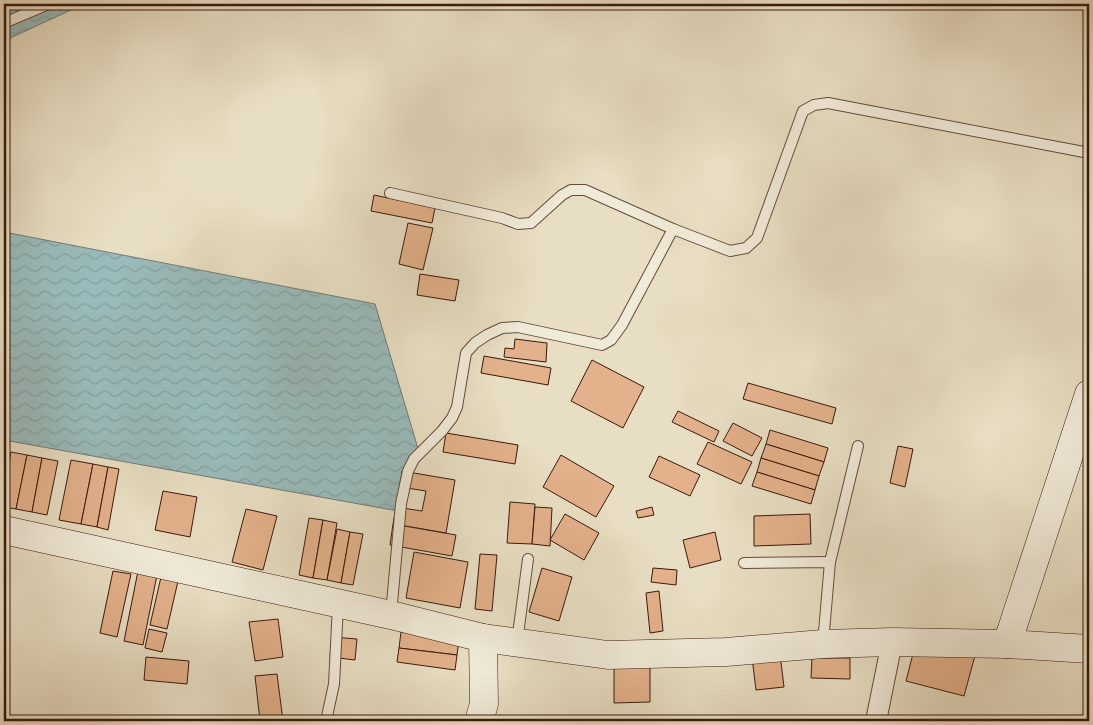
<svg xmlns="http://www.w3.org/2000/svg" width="1093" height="725" viewBox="0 0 1093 725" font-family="Vollkorn,serif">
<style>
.water{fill:url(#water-waves);stroke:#737a75}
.building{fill:#e3b18b;stroke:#3b190c}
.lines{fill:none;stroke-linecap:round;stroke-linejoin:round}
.lane-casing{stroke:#664a3a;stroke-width:12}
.street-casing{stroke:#664a3a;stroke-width:22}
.secondary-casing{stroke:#3b190c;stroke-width:29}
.lane{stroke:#f0ead8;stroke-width:10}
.street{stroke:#f0ead8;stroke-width:20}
.secondary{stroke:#f0ead8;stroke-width:28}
</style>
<defs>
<pattern id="water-waves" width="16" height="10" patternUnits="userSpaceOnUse" patternTransform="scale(1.25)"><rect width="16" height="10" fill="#9bb"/><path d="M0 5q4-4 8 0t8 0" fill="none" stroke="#85a0a0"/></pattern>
</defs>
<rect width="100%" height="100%" fill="#e8dec3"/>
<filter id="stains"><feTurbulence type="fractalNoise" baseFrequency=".004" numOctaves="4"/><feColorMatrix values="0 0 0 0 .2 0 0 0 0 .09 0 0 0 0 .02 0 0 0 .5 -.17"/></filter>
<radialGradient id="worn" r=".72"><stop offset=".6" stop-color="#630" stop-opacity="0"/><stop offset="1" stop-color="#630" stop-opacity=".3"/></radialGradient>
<g class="water">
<polygon points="4,4 84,4 10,38 4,72"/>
<polygon points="4,232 375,304 419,452 398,511 4,440"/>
</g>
<g class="building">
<polygon points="374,195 435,208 432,223 371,211"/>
<polygon points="408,223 433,228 423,270 399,264"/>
<polygon points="420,274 459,280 455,301 417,295"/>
<polygon points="515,339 547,343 546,362 504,357 505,348 514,349"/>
<polygon points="484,356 551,368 548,385 481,373"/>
<polygon points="592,360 644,387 623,428 571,401"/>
<polygon points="748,383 836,408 832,424 743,399"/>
<polygon points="678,411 719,431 714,442 672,422"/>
<polygon points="733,423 762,438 752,456 723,441"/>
<polygon points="770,430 828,448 824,462 766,444"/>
<polygon points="446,433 518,445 515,464 443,452"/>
<polygon points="708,442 752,462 741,484 697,464"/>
<polygon points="766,444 824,462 819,476 761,458"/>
<polygon points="898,446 913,449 905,487 890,483"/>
<polygon points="11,452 27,455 16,509 4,507 4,489"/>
<polygon points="27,455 42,458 32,512 16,509"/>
<polygon points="561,455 614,486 596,517 543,487"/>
<polygon points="659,456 700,475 690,496 649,477"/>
<polygon points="42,458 58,461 47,515 32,512"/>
<polygon points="761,458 819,476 815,490 757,472"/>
<polygon points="71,460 93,464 81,524 59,520"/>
<polygon points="93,464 108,467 97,527 81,524"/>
<polygon points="108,467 119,469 108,530 97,527"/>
<polygon points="402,471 455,480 446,533 393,524 396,507 422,511 426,491 400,487"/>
<polygon points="757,472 815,490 811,504 752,486"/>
<polygon points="163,491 197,497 190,537 155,530"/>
<polygon points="510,502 535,504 532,544 507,543"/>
<polygon points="535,507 552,508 550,546 532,544"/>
<polygon points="652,507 654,515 638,518 636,511"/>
<polygon points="246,509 277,516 263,570 232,562"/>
<polygon points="565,514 599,533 584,560 550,540"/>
<polygon points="810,514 811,544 754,546 754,516"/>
<polygon points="309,518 323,520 313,578 299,575"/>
<polygon points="323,520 337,523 327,580 313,578"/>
<polygon points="393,524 456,535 452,556 390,545"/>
<polygon points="337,529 350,532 341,583 327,580"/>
<polygon points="350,532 363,534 353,585 341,583"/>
<polygon points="715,532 721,560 690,568 683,540"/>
<polygon points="414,552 468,562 460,608 406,598"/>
<polygon points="480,554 497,555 492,611 475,609"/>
<polygon points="542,568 572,577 559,621 529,612"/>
<polygon points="653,568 677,570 676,585 651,582"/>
<polygon points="113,571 131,574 117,637 100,633"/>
<polygon points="138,571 157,575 143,645 124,641"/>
<polygon points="161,577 178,581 167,629 150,625"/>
<polygon points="659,591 663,631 650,633 646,593"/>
<polygon points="278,619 283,657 255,661 249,622"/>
<polygon points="149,629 167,633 162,652 145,648"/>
<polygon points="401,632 459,639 457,655 399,648"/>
<polygon points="332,637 357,639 355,660 330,657"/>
<polygon points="915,646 976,652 964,696 906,681"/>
<polygon points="399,648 457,655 455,670 397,662"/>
<polygon points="780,654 784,687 756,690 752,657"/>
<polygon points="146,657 189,661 187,684 144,680"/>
<polygon points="812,658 850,658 850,679 811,678"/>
<polygon points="614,665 650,665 650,702 614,703"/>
<polygon points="277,674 283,721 260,721 255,676"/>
</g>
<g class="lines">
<defs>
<g id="lane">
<polyline points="4,23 49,4"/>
<polyline points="390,193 502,218 518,224 531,223 562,195 571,190 585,190 673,229"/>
<polyline points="830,562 858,446"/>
<polyline points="744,563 830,562 823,643"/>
<polyline points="391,614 401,504 408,471 414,459 442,431 452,418 457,407 466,353 475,343 487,335 502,328 518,327 602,345 611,340 622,325 673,229 730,251 746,248 757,238 803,111 814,105 828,103 1089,153"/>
<polyline points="517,642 528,559"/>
<polyline points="326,721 334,684 338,605"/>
</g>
<polyline id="street" points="876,721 892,642"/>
<g id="secondary">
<polyline points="4,530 391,615 483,638 608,655 726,652 823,644 892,642 1007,644 1089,649"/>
<polyline points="1007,644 1089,394"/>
<polyline points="479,721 484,704 483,638"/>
</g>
</defs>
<use href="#lane" class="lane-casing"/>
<use href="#street" class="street-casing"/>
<use href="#secondary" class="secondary-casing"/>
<use href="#lane" class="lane"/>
<use href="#street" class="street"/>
<use href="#secondary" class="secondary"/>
</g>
<rect width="1093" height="725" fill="none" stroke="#e8dec3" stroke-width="20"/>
<rect x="5" y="5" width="1083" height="715" fill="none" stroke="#3b190c" stroke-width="2.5"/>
<rect x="10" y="10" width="1073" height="705" fill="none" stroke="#3b190c"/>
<rect width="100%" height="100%" filter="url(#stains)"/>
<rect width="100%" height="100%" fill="url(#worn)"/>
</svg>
